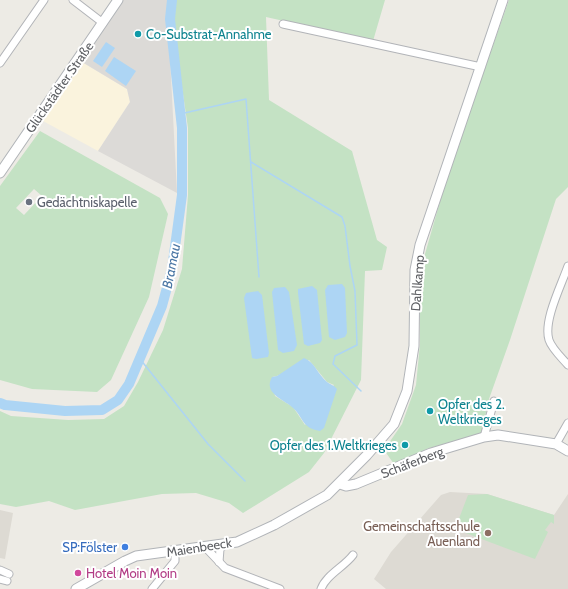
<svg xmlns="http://www.w3.org/2000/svg" width="568" height="589" viewBox="0 0 568 589" font-family="Cabin,sans-serif">
<style>
.commercial{fill:#faf3dd}
.industrial{fill:#dcdad7}
.education{fill:#dddad3}
.green{fill:#c4e2c4;fill-rule:evenodd}
.water{fill:#add5f4}
.lines{fill:none;stroke-linecap:round;stroke-linejoin:round}
.stream{stroke:#add5f4;stroke-width:1.5}
.river{stroke:#add5f4;stroke-width:10}
.street-casing{stroke:#b2b4b8;stroke-width:9}
.secondary-casing{stroke:#b1b4b8;stroke-width:11}
.street{stroke:#fff;stroke-width:7}
.secondary{stroke:#fff;stroke-width:9}
.culture-dot{fill:#0f9aa8;stroke:#fff;stroke-width:1.5}
.worship-dot{fill:#6b7280;stroke:#fff;stroke-width:1.5}
.education-dot{fill:#8d6e63;stroke:#fff;stroke-width:1.5}
.shop-dot{fill:#3f7fe0;stroke:#fff;stroke-width:1.5}
.hotel-dot{fill:#d1479c;stroke:#fff;stroke-width:1.5}
.labels{text-anchor:middle;stroke-width:4;stroke-linejoin:round;paint-order:stroke}
.culture-label{font-size:13px;fill:#0d838f;stroke:#fff;text-anchor:start}
.street-label{font-size:13px;fill:#5d5f63;stroke:#fff}
.worship-label{font-size:13px;fill:#5b616d;stroke:#fff;text-anchor:start}
.education-label{font-size:13px;fill:#785e54;stroke:#fff;text-anchor:end}
.shop-label{font-size:13px;fill:#366cbe;stroke:#fff;text-anchor:end}
.hotel-label{font-size:13px;fill:#b23c85;stroke:#fff;text-anchor:start}
.water-label{font-size:14px;font-style:italic;fill:#4c77a5;stroke:#fff}
</style>
<rect width="100%" height="100%" fill="#edebe5"/>
<polygon class="commercial" points="82,62 127,89 130,102 98,151 43,121"/>
<polygon class="industrial" points="122,0 167,0 177,193 98,151 130,102 127,89 82,62"/>
<g class="education">
<polygon points="450,492 487,494 554,515 568,494 568,589 386,589 374,579 391,552 441,495"/>
<polygon points="0,510 13,513 5,559 0,558"/>
</g>
<g class="green">
<path d="M174 0H385L373 41 266 17 269 100 352 151 377 240 387 247 382 270 365 271 361 380 324 453 309 472 243 513 229 503 196 493 162 494 75 510 49 501 16 507 0 504V411L11 416 68 420 104 419 124 406 138 382 163 330 182 269 188 195V128L172 19ZM309 360 327 382 334 385 305 425 293 407 275 396 272 377 277 376Z"/>
<polygon points="509,0 568,0 568,187 556,199 510,340 489,399 481,435 429,448 394,464 384,450 402,424 416,385 420,344 420,285 423,261 449,170"/>
<path d="M40 131 160 198 168 214 149 297 111 380 97 392 32 389 0 380V186ZM34 189 42 196 24 215 16 208Z"/>
<polygon points="487,494 554,515 554,524 551,522 545,530 548,532 535,559 455,529 468,495"/>
</g>
<g class="water">
<polygon points="106,42 115,48 102,67 93,61"/>
<polygon points="114,57 136,71 126,86 105,71"/>
<polygon points="342,284 345,288 347,333 345,337 335,340 329,337 325,290 328,285"/>
<polygon points="312,286 317,290 322,340 320,343 308,346 304,344 298,293 298,289"/>
<polygon points="285,287 289,292 297,345 294,351 283,353 278,350 272,292 274,288"/>
<polygon points="258,291 262,295 269,353 268,357 256,359 252,358 244,298 246,293"/>
<path d="M304 358C315 362 318 375 327 382 331 385 334 385 337 389L324 428 320 431C301 428 304 417 292 407 283 399 263 393 272 377L277 376Z"/>
</g>
<g class="lines">
<g class="stream">
<polyline points="180,114 246,99 259,277"/>
<polyline points="251,162 342,217 345,226 350,266 355,291 357,345 335,356 333,364 361,391"/>
<polyline points="140,359 208,444 245,481"/>
</g>
<polyline class="river" points="0,403 5,405 65,411 102,410 118,400 129,384 162,306 172,269 182,195 182,128 170,19 172,0"/>
<defs>
<g id="street">
<polyline points="73,0 103,23"/>
<polyline points="283,24 481,67"/>
<polyline points="0,63 44,0"/>
<path d="M568 266C561 286 543 321 549 340 552 349 562 358 568 365"/>
<polyline points="484,437 494,401"/>
<polyline points="556,444 568,423"/>
<polyline points="205,547 225,568 280,589"/>
<polyline points="219,562 220,549 224,545"/>
<polyline points="0,570 9,574"/>
<polyline points="0,579 7,581"/>
<polyline points="152,589 175,561 175,551"/>
<path d="M321 589C326 575 344 567 353 555"/>
</g>
<g id="secondary">
<polyline points="0,173 118,0"/>
<polyline points="340,484 346,486 356,484 431,453 484,437 498,435 556,444 568,451"/>
<polyline points="76,589 125,561 136,556 237,542 274,525 327,495 367,455 394,424 407,391 414,346 415,270 420,245 503,0"/>
</g>
</defs>
<use href="#street" class="street-casing"/>
<use href="#secondary" class="secondary-casing"/>
<use href="#street" class="street"/>
<use href="#secondary" class="secondary"/>
</g>
<g class="culture-dot">
<circle cx="138" cy="34" r="4"/>
<circle cx="430" cy="411" r="4"/>
<circle cx="405" cy="445" r="4"/>
</g>
<circle class="worship-dot" cx="29" cy="202" r="4"/>
<circle class="education-dot" cx="488" cy="533" r="4"/>
<circle class="shop-dot" cx="125" cy="547" r="4"/>
<circle class="hotel-dot" cx="78" cy="573" r="4"/>
<g class="labels">
<g class="culture-label">
<text x="146" y="39">Co-Substrat-Annahme</text>
<text x="438" y="409">Opfer des 2.<tspan x="438" dy="15">Weltkrieges</tspan></text>
<text x="397" y="450" text-anchor="end">Opfer des 1.Weltkrieges</text>
</g>
<g class="street-label">
<text transform="translate(59 87) rotate(-55)" y="5">Glückstädter Straße</text>
<text transform="translate(417 283) rotate(-86)" y="5">Dahlkamp</text>
<text transform="translate(412 462) rotate(-21)" y="5">Schäferberg</text>
<text transform="translate(199 547) rotate(-9)" y="5">Maienbeeck</text>
</g>
<g class="worship-label">
<text x="37" y="207">Gedächtniskapelle</text>
</g>
<g class="education-label">
<text x="480" y="531">Gemeinschaftsschule<tspan x="480" dy="15">Auenland</tspan></text>
</g>
<g class="shop-label">
<text x="117" y="552">SP:Fölster</text>
</g>
<g class="hotel-label">
<text x="86" y="578">Hotel Moin Moin</text>
</g>
<g class="water-label">
<text transform="translate(171 266) rotate(-79)" y="5">Bramau</text>
</g>
</g>
</svg>
